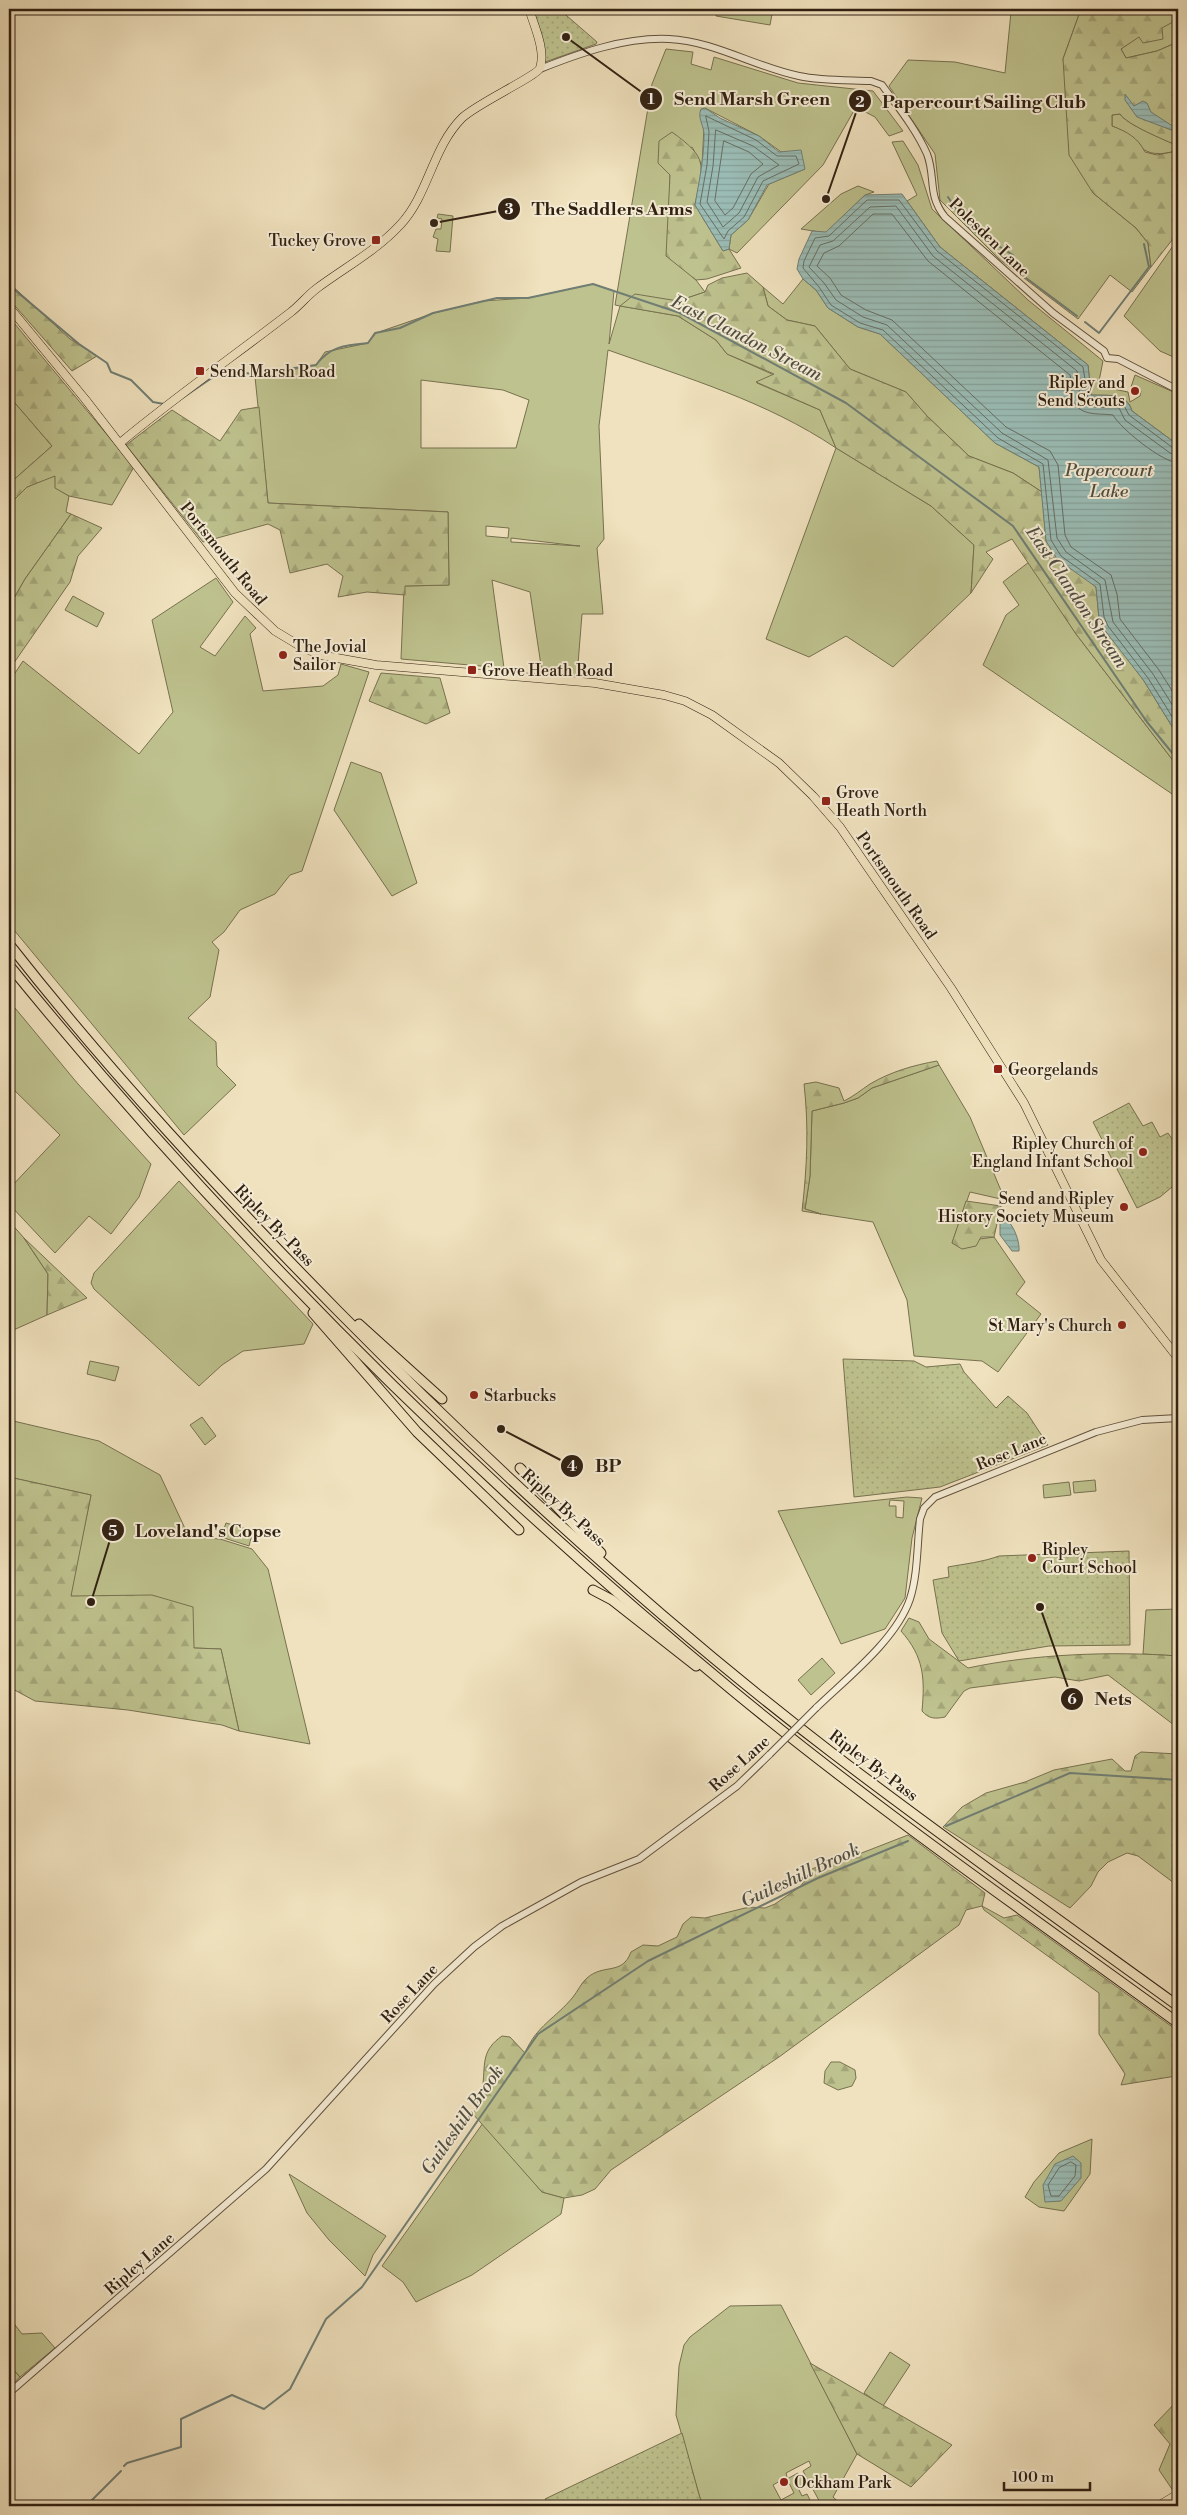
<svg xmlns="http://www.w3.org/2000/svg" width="1187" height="2515" viewBox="0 0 1187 2515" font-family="'Libre Bodoni',serif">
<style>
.green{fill:#bec28e;stroke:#777150;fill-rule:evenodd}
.forest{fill:url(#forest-firs);stroke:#777150}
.park{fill:url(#park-dots);stroke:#777150}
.water{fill:url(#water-rules);stroke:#707e74}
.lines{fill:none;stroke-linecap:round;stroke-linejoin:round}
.shore{stroke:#666e64;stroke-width:1}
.stream{stroke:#707e74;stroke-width:2}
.minor-casing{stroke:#60503d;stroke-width:8}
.major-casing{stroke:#302012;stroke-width:9}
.highway-casing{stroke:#302012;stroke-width:11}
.minor{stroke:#f5ecd5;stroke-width:6}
.major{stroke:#f0e2be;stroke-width:8}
.highway{stroke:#f0e2be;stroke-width:9}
.minor-bridge-casing{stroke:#60503d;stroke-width:8;stroke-linecap:butt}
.minor-bridge{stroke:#f5ecd5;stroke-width:6}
.poi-dot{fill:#8f2418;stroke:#f5ecd5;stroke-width:2}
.labels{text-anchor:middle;stroke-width:4;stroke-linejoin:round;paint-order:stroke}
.street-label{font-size:16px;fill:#302012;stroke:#f5ecd5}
.poi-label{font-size:16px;fill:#302012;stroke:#f5ecd5;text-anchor:start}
.water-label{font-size:18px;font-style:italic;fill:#504f43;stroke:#f5ecd5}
.leader{fill:none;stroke:#302012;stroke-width:2}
.callout-dot{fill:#302012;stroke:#f5ecd5;stroke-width:2}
.mark-label{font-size:15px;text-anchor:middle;font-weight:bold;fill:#fff}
.callout-label{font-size:18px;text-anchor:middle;font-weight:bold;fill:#302012;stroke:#f5ecd5;stroke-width:4;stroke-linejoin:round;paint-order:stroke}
</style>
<defs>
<pattern id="forest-firs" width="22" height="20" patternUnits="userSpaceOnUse" patternTransform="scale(1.25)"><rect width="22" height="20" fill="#bec28e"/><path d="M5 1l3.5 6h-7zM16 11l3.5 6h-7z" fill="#a4a679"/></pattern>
<pattern id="park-dots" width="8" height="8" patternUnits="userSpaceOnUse" patternTransform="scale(1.25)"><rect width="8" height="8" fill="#bec28e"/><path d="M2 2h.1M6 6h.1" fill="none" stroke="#a4a679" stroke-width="1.8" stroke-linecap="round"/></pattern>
<pattern id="water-rules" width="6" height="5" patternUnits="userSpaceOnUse" patternTransform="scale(1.25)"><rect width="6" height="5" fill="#9bbdb6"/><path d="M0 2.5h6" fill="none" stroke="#86a29b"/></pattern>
</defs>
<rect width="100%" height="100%" fill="#f0e2be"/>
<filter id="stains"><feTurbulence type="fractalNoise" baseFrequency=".004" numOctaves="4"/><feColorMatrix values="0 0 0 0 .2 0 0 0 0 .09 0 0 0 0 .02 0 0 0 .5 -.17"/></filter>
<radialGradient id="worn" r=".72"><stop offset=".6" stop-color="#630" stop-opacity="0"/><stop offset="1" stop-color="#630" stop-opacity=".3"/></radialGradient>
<g class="green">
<polygon points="717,9 773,9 770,25 716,16"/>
<polygon points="945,9 976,9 944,14"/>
<polygon points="1030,9 1081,9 1063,59 1093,193 1136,228 1148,243 1151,267 1132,292 1110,275 1078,319 999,259 940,200 935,154 889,86 908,60 955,62 1005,73 1011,12"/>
<polygon points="1178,19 1178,42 1157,51 1126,58 1121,49 1139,36"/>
<path d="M666 49 693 52 691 64 711 70 714 57 798 83 873 91 903 131 889 136 875 117 856 107 823 165 737 253 729 249 731 235 748 220 769 184 805 169 759 136 705 108 702 165 692 147 658 163 670 175 668 255 696 280 705 292 678 301 621 306 678 316 716 340 727 354 774 375 757 383 820 410 836 448 931 506 974 545 971 593 893 667 846 636 809 657 766 639 836 448C766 401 687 378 608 350L599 426 604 539 597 548 603 614H582L577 676 542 672 530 592 492 580 504 668 401 659 404 586 449 585 448 512 268 503 255 377 316 365 325 352 368 343 376 333 434 313 483 301 528 298 593 284 614 291 609 344 620 306 615 305 652 84ZM421 380 503 390 529 400 516 448H421ZM486 526 509 528 508 538 486 536ZM511 538 579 546H580L511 542Z"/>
<path d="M1120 114C1127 125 1166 140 1178 146V149L1174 148 1172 152C1136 160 1141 137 1112 126V115Z"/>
<path d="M903 141 918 165 932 209 1028 300 1103 361 1098 386 1128 392 1130 402 1140 396 1141 391 1131 387 1135 375 1178 394V445L1132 411C1127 392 1108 396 1091 395L1088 365 940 247 907 201 917 195 892 142Z"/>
<polygon points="858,186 874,192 865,195 826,233 801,229 841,194"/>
<polygon points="438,214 453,216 450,252 436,251 438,239 433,237 436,229 441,229 442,219 437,218"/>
<polygon points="1178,232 1178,359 1160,351 1124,316 1175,243"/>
<polygon points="803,279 816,290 828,308 858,327 880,334 995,443 1039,467 1042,492 1013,473 969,456 927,416 906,392 850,369 815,326 787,320 768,306 763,287 783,304"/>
<polygon points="9,396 52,446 9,484"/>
<polygon points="55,475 56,488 69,496 66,512 71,514 25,579 9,607 9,505 27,487"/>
<polygon points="1029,562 1076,634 1178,767 1178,798 983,665 1006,615 1019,605 1003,582"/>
<polygon points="216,578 233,602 200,647 215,656 245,616 256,628 250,634 263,691 323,686 338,675 341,664 369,672 302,871 290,875 275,894 240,910 224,932 212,942 219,950 210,997 188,1018 216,1042 217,1066 236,1085 184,1135 9,924 9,682 23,661 139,754 173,712 152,620"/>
<polygon points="73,596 104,613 97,627 65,610"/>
<polygon points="351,762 381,773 417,883 392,896 334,810"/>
<polygon points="15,1008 78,1084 151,1164 139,1197 111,1234 89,1216 55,1253 9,1204 9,1189 60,1135 9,1085 9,1012"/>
<polygon points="939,1065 970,1117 1005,1200 970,1192 952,1243 994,1237 1025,1282 1016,1294 1041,1314 998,1372 982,1361 914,1356 907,1300 873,1222 821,1214 805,1209 810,1176 812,1111 844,1103 858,1098 872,1088"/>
<polygon points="179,1181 313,1324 304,1344 243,1351 222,1365 199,1386 94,1289 91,1283 94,1273"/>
<polygon points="9,1221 24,1238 48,1274 47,1315 9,1332"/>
<polygon points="90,1361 119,1367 115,1381 87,1374"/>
<polygon points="202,1417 216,1436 205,1445 190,1425"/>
<polygon points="9,1420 99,1441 160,1475 189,1537 220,1539 252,1549 268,1569 310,1744 239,1731 221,1649 194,1648 70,1596 91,1495 9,1477"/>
<polygon points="1095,1480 1096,1491 1074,1493 1073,1482"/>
<polygon points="1069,1482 1071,1495 1044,1498 1043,1485"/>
<path d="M907 1497 922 1498 912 1538 905 1598 885 1629 841 1644 778 1511ZM890 1500 904 1501 903 1518 896 1517V1506H889Z"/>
<polygon points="226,1523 253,1531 249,1546 221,1537"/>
<polygon points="1178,1609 1178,1656 1143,1654 1146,1610"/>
<polygon points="822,1658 835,1673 811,1695 798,1680"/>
<polygon points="483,2123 542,2192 564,2198 561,2214 472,2275 416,2302 403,2282 382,2266"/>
<polygon points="1092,2139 1090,2174 1064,2211 1039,2207 1025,2197 1034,2182 1059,2153"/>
<polygon points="289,2174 386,2236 373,2255 365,2276 329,2240 307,2213"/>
<polygon points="781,2305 857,2454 833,2497 843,2506 822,2506 803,2471 811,2466 809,2461 786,2473 787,2477 773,2485 781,2500 794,2493 787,2479 798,2473 800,2477 803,2476 808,2485 799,2490 802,2496 807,2494 813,2506 704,2506 700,2498 676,2415 679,2366 684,2345 690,2337 730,2306"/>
<polygon points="9,2317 22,2334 42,2333 55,2348 20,2377 9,2365"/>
<polygon points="890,2352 910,2365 883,2406 864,2393"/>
</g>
<g class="forest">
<path d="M1081 9H1178V19L1162 28 1163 39 1143 43 1139 37 1121 49 1126 58 1157 51 1178 42V146C1165 140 1127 125 1120 114L1112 115V126C1128 132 1138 138 1145 152L1157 155 1172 152 1174 148 1178 149V210L1172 240 1151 267 1148 243 1136 228 1093 193 1069 155 1063 59Z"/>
<path d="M672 132C709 159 703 163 695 205L723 251 729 249 741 268 707 279 696 280 666 256 670 175 658 163 659 141Z"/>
<polygon points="747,273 763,287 768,306 787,320 815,326 850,369 906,392 927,416 969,456 1013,473 1042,492 1046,541 1096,587 1099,618 1144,681 1178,736 1178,767 1076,634 1012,539 986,552 993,559 971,593 974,545 931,506 836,448 820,410 756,382 774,374 727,354 716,340 678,316 620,306 635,294 678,301 705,292 708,285 722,278"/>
<polygon points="9,283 70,339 97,356 72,371 9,299"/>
<polygon points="9,317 134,467 112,505 69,496 55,488 55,476 27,487 9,505 9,484 52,446 9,396"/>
<polygon points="259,407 268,503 448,512 449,585 405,586 405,595 367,592 338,597 343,576 327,564 290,573 280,530 268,524 203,542 126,445 172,410 220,441 241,410"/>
<polygon points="71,514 102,528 78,556 70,582 9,670 9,607 25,579"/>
<polygon points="381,673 440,678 450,713 426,724 369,701"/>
<path d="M937 1061 939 1065 872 1088 858 1098 844 1103 812 1111 810 1176 805 1209 821 1214 802 1211C807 1168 809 1127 804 1084L816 1082 839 1088 844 1101C854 1096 861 1090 870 1084 890 1072 914 1065 937 1061Z"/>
<polygon points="966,1201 1001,1206 994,1237 981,1237 976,1246 962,1249 952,1243"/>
<polygon points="24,1238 87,1298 47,1315 48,1274"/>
<polygon points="9,1477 91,1495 71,1596 152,1595 193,1607 194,1648 221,1649 239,1731 222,1725 128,1710 35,1701 9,1687"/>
<path d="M909 1618 919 1622 929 1639 968 1668C1033 1654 1112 1651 1178 1656V1728L1108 1675 1079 1681 1055 1677 970 1688 964 1691 945 1717C935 1719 929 1719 922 1711 925 1678 924 1657 901 1631Z"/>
<polygon points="1141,1752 1178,1754 1178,1886 1138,1856 1127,1853 1108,1862 1098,1872 1091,1886 1070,1908 943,1827 962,1807 986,1793 1025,1782 1054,1770 1112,1759 1125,1771 1131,1771 1135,1756"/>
<path d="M908 1835 985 1893 982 1906 1004 1918 1017 1915 1178 2031V2073L1176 2076 1121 2085 1125 2074 1099 2034V1993L984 1910 982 1906 966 1910 959 1925 779 2057 611 2170 595 2189 582 2195 564 2198 542 2192 473 2114C476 2105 482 2094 483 2084 485 2062 482 2050 502 2036L510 2037 525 2053C536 2026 556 2018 573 1997 578 1991 581 1983 587 1978 604 1963 622 1976 631 1952L643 1945 658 1946 677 1937 683 1924 691 1917 705 1918 749 1907 765 1908 775 1904 801 1886 810 1870 821 1865 859 1854Z"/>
<polygon points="831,2062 840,2062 855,2070 856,2078 852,2086 838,2090 824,2083 825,2071"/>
<polygon points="810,2363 952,2445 911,2487 857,2454"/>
<polygon points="9,2365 20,2377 9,2387"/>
<polygon points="1178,2400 1178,2494 1176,2495 1159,2470 1170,2444 1154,2425"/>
</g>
<g class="park">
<polygon points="532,9 559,9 597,42 596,44 545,62"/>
<polygon points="1129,1103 1143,1126 1152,1122 1160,1137 1168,1133 1178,1148 1178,1182 1160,1197 1137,1208 1093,1122"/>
<polygon points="843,1359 914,1361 926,1367 960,1364 964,1372 996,1408 1008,1396 1027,1413 1048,1445 940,1487 854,1497"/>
<path d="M1129 1551 1130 1645 1049 1646 959 1661 942 1633 933 1580 949 1577 948 1567C964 1564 983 1562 999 1556Z"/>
<polygon points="682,2433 700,2498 704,2506 550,2506 545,2499"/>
</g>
<g class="water">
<polygon points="1125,94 1134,106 1143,101 1147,103 1151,112 1174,127 1174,131 1137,117 1125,100"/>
<path d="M705 108 720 118 759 136 779 152 801 150 805 169 767 185 748 220 731 235 729 249 723 251 695 205C699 181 704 159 704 135 704 125 697 118 701 109Z"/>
<path d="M902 194 940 247 1088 365 1091 395C1108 396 1126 392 1132 411L1178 445V736L1144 681 1103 628 1099 618 1096 587 1057 559 1046 541 1039 467 995 443 880 334 858 327 828 308 816 290 803 279 797 269 799 259 812 231 826 232 865 195Z"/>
<path d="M1007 1220C1014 1226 1020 1242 1019 1251H1012L1000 1235V1223Z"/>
<polygon points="1073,2156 1081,2163 1081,2178 1061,2201 1045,2202 1043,2185 1055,2164"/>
</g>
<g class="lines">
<g class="shore">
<polygon points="706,116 756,140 777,156 796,156 799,164 763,181 744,217 728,231 724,239 700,204 707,165 709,132"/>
<polygon points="716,130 753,146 779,165 758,177 739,213 723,227 707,202 713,166"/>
<polygon points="724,141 749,152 763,164 751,174 733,208 725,215 715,201"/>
<polyline points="1178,449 1173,448 1129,415 1122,402 1088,398 1083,367 937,251 899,200 867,200 829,236 815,238 804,261 803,268 819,287 831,305 860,323 883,330 998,438 1043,464 1051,540 1061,556 1100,584 1104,617 1108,626 1148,678 1178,726"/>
<path d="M1178 455 1170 453 1125 420 1119 408C1107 407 1083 411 1080 395 1078 387 1079 378 1077 371L933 256 896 206 870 207 833 241 820 245 809 267 824 283 836 300 863 317 887 325 1002 433 1048 460 1057 538 1066 552 1105 580 1113 622 1153 674 1178 714"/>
<path d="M1178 463C1162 462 1121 429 1113 415 1099 413 1077 417 1073 398 1071 390 1072 382 1070 375L928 261 892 214H873L839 246 824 253 817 266 830 278 841 295 866 310 892 320 1006 427 1050 451 1058 465 1065 535 1071 547 1111 575 1117 594 1120 619 1159 670 1178 700"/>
<polygon points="1071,2162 1076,2165 1075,2176 1059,2196 1051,2196 1048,2185 1059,2168"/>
</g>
<g class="stream">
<polyline points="948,197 969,228 1013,255 1018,272 1077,316"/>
<polyline points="9,285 79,344 107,363 111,372 131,380 153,402 164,404"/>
<polyline points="1085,322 1099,333 1149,267 1144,244"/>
<path d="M178 401 225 369 251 374 316 365C330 346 346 345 368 343L375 333 400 328 433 313 497 298H528L593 284 680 313 846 403 1013 526 1147 722 1178 760"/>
<polyline points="946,1826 1070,1773 1178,1780"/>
<polyline points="124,2466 127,2463 181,2447 181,2419 232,2395 264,2409 290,2389 326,2319 362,2287 538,2034 648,1961 818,1878 908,1841"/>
<polyline points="86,2506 121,2471"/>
</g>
<defs>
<g id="minor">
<path d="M540 69C580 53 625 37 669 39 714 41 755 67 799 76 822 81 848 80 871 81L882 85C898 107 916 129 927 154 936 177 927 195 945 217L1053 313 1104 351 1107 358 1118 359 1178 390"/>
<path d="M816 1708C847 1678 896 1640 910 1599 918 1574 917 1545 920 1519L924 1508 935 1497 1096 1432 1142 1420 1178 1418"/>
<polyline points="9,2393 266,2169 434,1984 474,1947 502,1926 581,1882 639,1859 737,1786 770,1754"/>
</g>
<g id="major">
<polyline points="9,307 85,399 235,593 275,631 300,646 320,655 376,665 595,683 664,695 685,701 712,715 779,763 813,796 840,827 951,988 1024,1103 1101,1260 1178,1358"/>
<path d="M120 443C175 397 234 356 291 312 300 305 307 296 316 289 344 268 376 251 400 225 429 194 432 148 462 118 476 104 537 76 540 68 546 51 534 25 529 9"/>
<polyline points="1158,2506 1178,2494"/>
</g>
<g id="highway">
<path d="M9 944C111 1074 223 1194 339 1312 493 1468 656 1618 831 1752 945 1839 1062 1922 1178 2006"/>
<path d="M9 965C225 1230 468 1472 732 1690 875 1808 1028 1914 1178 2023"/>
<polyline points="313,1313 417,1432 519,1530"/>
<polyline points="359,1324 442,1399"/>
<polyline points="520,1468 601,1553"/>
<polyline points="593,1590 612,1600 696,1666"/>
</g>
</defs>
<use href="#minor" class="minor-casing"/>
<use href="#major" class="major-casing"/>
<use href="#highway" class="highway-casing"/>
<use href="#minor" class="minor"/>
<use href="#major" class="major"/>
<use href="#highway" class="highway"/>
<defs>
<polyline id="minor-bridge" points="770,1754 816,1708"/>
</defs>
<use href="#minor-bridge" class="minor-bridge-casing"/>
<use href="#minor-bridge" class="minor-bridge"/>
</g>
<g class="poi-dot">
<rect x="371" y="235" width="10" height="10" rx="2.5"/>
<rect x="195" y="366" width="10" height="10" rx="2.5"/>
<circle cx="1135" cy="391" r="5"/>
<circle cx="283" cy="655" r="5"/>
<rect x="467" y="665" width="10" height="10" rx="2.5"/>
<rect x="821" y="796" width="10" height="10" rx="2.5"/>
<rect x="993" y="1064" width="10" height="10" rx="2.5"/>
<circle cx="1143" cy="1152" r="5"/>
<circle cx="1124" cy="1207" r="5"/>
<circle cx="1122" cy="1325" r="5"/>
<circle cx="474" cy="1395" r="5"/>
<circle cx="1032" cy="1558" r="5"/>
<circle cx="784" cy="2482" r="5"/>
</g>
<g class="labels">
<g class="street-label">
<text transform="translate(990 237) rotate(44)" y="6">Polesden Lane</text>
<text transform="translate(224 553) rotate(51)" y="6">Portsmouth Road</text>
<text transform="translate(897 885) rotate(55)" y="6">Portsmouth Road</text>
<text transform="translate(275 1225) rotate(46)" y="6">Ripley By-Pass</text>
<text transform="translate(1011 1451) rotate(-22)" y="6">Rose Lane</text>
<text transform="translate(564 1507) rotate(42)" y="6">Ripley By-Pass</text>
<text transform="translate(739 1763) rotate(-42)" y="6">Rose Lane</text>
<text transform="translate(874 1765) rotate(37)" y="6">Ripley By-Pass</text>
<text transform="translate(409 1993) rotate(-47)" y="6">Rose Lane</text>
<text transform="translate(139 2263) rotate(-41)" y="6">Ripley Lane</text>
</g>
<g class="poi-label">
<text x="366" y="246" text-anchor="end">Tuckey Grove</text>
<text x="210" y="377">Send Marsh Road</text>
<text x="1125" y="388" text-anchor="end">Ripley and<tspan x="1125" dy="18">Send Scouts</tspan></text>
<text x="293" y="652">The Jovial<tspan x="293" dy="18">Sailor</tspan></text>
<text x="482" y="676">Grove Heath Road</text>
<text x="836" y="798">Grove<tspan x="836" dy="18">Heath North</tspan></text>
<text x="1008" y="1075">Georgelands</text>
<text x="1133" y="1149" text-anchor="end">Ripley Church of<tspan x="1133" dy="18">England Infant School</tspan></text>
<text x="1114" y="1204" text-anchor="end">Send and Ripley<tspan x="1114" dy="18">History Society Museum</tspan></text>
<text x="1112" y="1331" text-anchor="end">St Mary's Church</text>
<text x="484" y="1401">Starbucks</text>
<text x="1042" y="1555">Ripley<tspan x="1042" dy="18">Court School</tspan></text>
<text x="794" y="2488">Ockham Park</text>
</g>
<g class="water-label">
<text transform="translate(747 338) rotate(27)" y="6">East Clandon Stream</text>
<text x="1109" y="476">Papercourt<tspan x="1109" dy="21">Lake</tspan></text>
<text transform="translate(1077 597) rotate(56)" y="6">East Clandon Stream</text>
<text transform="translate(800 1875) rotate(-25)" y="6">Guileshill Brook</text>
<text transform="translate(462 2120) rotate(-55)" y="6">Guileshill Brook</text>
</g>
</g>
<path class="leader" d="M566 37L651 99M826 199L860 101M434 223L509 209M501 1429L572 1466M91 1602L113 1530M1040 1607L1072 1699"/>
<g class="callout-dot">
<circle cx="566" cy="37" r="5"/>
<circle cx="826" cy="199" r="5"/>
<circle cx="434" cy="223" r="5"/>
<circle cx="501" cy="1429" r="5"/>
<circle cx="91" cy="1602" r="5"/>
<circle cx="1040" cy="1607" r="5"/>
<circle cx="651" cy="99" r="12"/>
<circle cx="860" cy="101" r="12"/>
<circle cx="509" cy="209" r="12"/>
<circle cx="572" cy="1466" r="12"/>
<circle cx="113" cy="1530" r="12"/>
<circle cx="1072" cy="1699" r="12"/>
</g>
<g class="mark-label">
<text x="651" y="104">1</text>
<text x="860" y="107">2</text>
<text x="509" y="214">3</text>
<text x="572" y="1471">4</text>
<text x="113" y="1536">5</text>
<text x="1072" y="1704">6</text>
</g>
<g class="callout-label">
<text x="752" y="105">Send Marsh Green</text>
<text x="984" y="108">Papercourt Sailing Club</text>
<text x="612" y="215">The Saddlers Arms</text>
<text x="608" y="1472">BP</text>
<text x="208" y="1537">Loveland's Copse</text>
<text x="1113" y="1705">Nets</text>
</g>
<rect width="1187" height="2515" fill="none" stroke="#f0e2be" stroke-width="30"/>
<rect x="10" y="10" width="1167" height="2495" fill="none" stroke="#302012" stroke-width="2.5"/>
<rect x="15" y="15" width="1157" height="2485" fill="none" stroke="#302012"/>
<path d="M1004 2482v8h86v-8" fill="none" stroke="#302012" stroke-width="2.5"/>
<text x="1012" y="2482" font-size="15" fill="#302012" stroke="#f5ecd5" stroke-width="4" paint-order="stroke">100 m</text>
<rect width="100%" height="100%" filter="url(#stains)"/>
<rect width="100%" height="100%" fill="url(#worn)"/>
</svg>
